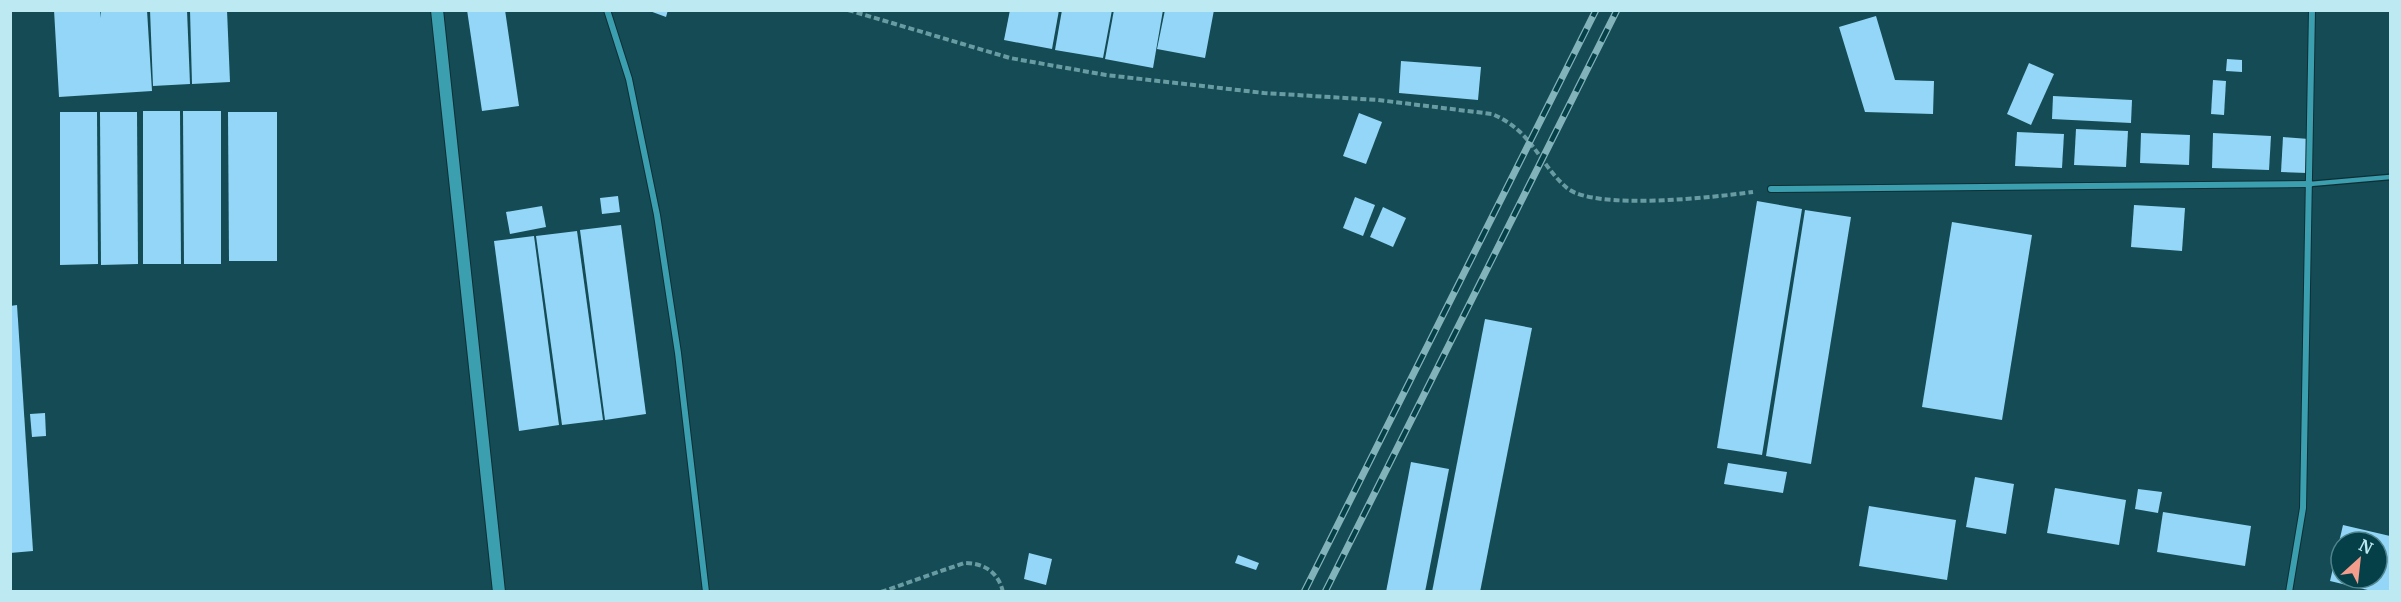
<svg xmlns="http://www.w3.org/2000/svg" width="2401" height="602" viewBox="0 0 2401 602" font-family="Merriweather,serif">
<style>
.building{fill:#93d6f7;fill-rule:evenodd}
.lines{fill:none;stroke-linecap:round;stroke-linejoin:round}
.lane-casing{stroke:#0f2e34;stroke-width:7}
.street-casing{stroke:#0f2e34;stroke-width:8}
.secondary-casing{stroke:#0f2e34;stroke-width:14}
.path{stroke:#699ba3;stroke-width:4;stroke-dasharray:6 3;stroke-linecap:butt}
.lane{stroke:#3b9fb0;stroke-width:4.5}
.street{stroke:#3b9fb0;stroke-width:6}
.secondary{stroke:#3b9fb0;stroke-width:12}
.rail-casing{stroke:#82b2ba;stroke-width:7}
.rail{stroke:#054049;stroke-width:4.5;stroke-dasharray:14;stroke-linecap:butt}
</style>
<rect width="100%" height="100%" fill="#154b54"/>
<g class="building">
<polygon points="54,10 100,10 100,18 101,10 147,10 152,91 59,97"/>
<polygon points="150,10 187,10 190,84 153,86"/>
<polygon points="190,10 227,10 230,82 192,84"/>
<polygon points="467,10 505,10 519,106 482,111"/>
<polygon points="647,10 668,10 666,17"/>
<polygon points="1010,10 1059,10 1052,49 1004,40"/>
<polygon points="1062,10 1112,10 1103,58 1055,50"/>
<polygon points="1114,10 1163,10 1153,68 1105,59"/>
<polygon points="1165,10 1214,10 1205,58 1157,49"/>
<polygon points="1876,16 1895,80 1934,81 1933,114 1865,112 1839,27"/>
<polygon points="2227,59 2242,60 2242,72 2226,71"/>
<polygon points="1401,61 1481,67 1478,100 1399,93"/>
<polygon points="2029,63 2054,74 2031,125 2007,114"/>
<polygon points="2213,80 2226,81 2224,115 2211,114"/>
<polygon points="2053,96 2132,100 2131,123 2052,119"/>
<polygon points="143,111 180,111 181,264 143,264"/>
<polygon points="183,111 221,111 221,264 184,264"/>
<polygon points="60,112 97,112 98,264 60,265"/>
<polygon points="100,112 137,112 138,264 101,265"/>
<polygon points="228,112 277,112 277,261 229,261"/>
<polygon points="1359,113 1382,122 1366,164 1343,156"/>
<polygon points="2076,129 2128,131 2126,167 2074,165"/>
<polygon points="2017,132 2064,134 2062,168 2015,166"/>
<polygon points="2141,133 2190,135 2189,165 2140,163"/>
<polygon points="2213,133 2271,136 2269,170 2212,168"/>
<polygon points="2283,137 2309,139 2307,173 2281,172"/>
<polygon points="618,196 620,212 602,214 600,198"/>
<polygon points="1355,197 1375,205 1363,236 1343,228"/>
<polygon points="1757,201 1802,209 1762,455 1717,448"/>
<polygon points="2134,205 2185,208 2182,251 2131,247"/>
<polygon points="542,206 546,227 510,234 506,212"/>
<polygon points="1383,207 1406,218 1393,247 1370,237"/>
<polygon points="1805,210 1851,217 1811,464 1766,456"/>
<polygon points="1952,222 2032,235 2002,420 1922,407"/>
<polygon points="621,225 646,414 605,420 580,230"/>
<polygon points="577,231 603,420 562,425 536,236"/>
<polygon points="534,236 559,425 519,431 494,241"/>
<polygon points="17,305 33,551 10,553 10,306"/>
<polygon points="1485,319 1532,328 1480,592 1432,592"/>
<polygon points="45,413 46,436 32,437 30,414"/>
<polygon points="1411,462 1449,469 1425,592 1386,592"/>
<polygon points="1728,463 1787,472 1783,493 1724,484"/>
<polygon points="1975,477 2014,484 2006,534 1966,527"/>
<polygon points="2055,488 2126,500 2119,545 2047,533"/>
<polygon points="2138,489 2162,492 2158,513 2135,509"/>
<polygon points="1869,506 1956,520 1947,580 1859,566"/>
<polygon points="2163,512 2251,526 2245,566 2157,552"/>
<path d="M2343 525 2390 536V592H2376L2330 581ZM2341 542H2377V578H2341Z"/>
<polygon points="1029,553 1052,559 1046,585 1024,579"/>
<polygon points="1238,555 1259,563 1256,570 1235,563"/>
</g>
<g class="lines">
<defs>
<polyline id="lane" points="2310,184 2390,177"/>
<g id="street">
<polyline points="607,10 629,79 657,215 678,353 706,592"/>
<polyline points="1771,189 2310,184"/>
<polyline points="2289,592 2303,508 2312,10"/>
</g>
<polyline id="secondary" points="437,10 499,592"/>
</defs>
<use href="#lane" class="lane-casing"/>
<use href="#street" class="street-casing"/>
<use href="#secondary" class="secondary-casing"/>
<g class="path">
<path d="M848 10 1010 58 1106 75 1264 93 1378 100 1492 114C1533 131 1538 163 1567 188 1595 211 1716 197 1753 192"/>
<path d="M881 592 964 563C983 563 998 571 1003 592"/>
</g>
<use href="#lane" class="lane"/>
<use href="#street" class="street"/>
<use href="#secondary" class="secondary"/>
<defs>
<g id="rail">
<polyline points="1304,592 1596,10"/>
<polyline points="1325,592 1617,10"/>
</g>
</defs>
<use href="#rail" class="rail-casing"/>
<use href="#rail" class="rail"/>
</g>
<rect width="2401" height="602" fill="none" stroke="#bdeaf2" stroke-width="24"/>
<g transform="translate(2359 560) rotate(27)"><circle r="28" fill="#054049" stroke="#4f848d" stroke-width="1.5"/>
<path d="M0-4.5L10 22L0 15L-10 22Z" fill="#f59d8d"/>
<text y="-9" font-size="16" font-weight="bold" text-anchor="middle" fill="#bdeaf2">N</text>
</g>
</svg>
